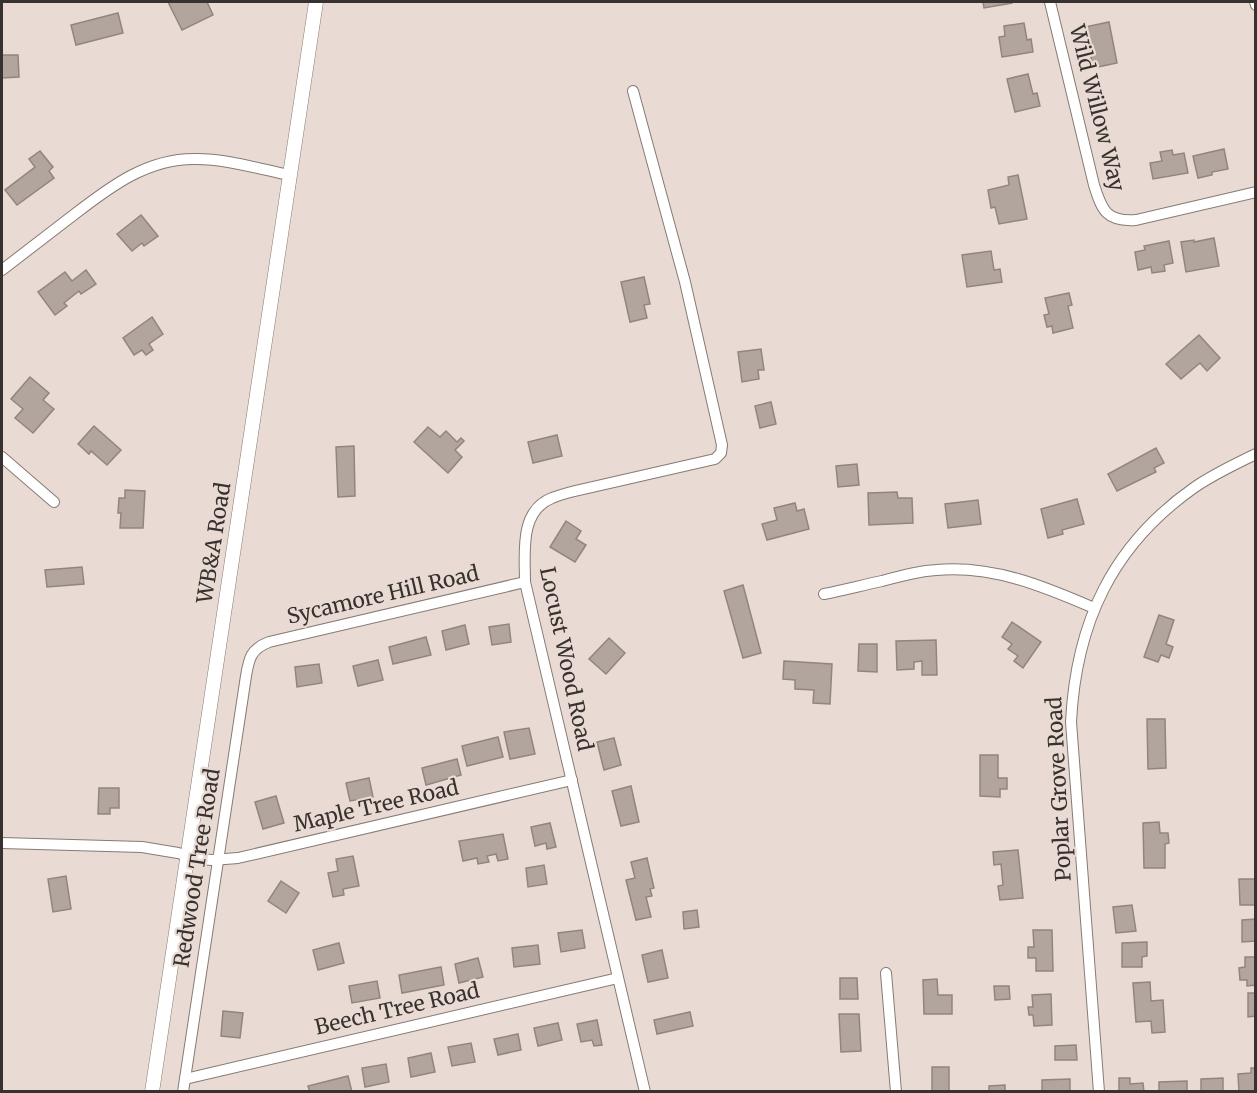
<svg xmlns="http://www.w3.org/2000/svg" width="1257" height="1093" viewBox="0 0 1257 1093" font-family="Merriweather,serif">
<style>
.building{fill:#b2a59e;stroke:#92857f;stroke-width:1.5}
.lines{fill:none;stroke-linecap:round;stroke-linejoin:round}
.minor-casing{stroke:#867a74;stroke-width:12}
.tertiary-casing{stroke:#867a74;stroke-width:15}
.minor{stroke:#fff;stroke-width:10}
.tertiary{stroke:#fff;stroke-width:14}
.labels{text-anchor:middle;stroke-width:4.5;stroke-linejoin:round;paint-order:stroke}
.street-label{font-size:21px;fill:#37322f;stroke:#e9dbd4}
</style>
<rect width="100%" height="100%" fill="#e9dbd4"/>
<g class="building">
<polygon points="168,2 207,2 213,15 182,30"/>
<polygon points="983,2 1012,2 1012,3 984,8"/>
<polygon points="118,13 123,33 76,45 71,25"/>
<polygon points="1109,22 1117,63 1093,68 1085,27"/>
<polygon points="1024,23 1027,40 1031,39 1033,52 1002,57 999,37 1005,36 1004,26"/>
<polygon points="2,55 18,55 19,77 2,78"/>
<polygon points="1028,74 1033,94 1037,93 1040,106 1015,112 1007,79"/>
<polygon points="1224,149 1228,169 1212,172 1212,175 1198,178 1193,156"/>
<polygon points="1172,150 1173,155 1184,153 1188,173 1153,179 1150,163 1162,161 1160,152"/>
<polygon points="40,151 53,167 49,171 54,178 17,205 5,190 35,167 29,159"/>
<polygon points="1018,175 1027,219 999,224 995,207 991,208 988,190 1009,185 1008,177"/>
<polygon points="141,215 158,236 144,246 142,243 132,251 117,234"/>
<polygon points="1214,238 1219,266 1186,272 1181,242 1194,240 1194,242"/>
<polygon points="1169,241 1173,263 1164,265 1165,271 1152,273 1151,267 1138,270 1135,252 1145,250 1144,246"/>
<polygon points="991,251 994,270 1000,269 1002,282 967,287 962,255"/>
<polygon points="86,270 96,284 81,294 79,291 64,303 67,306 55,315 38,292 65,272 72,281"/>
<polygon points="644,277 650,304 644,305 647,318 630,322 621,282"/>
<polygon points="1069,293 1072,305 1068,306 1073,328 1053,333 1052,326 1047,327 1044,315 1049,314 1045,298"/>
<polygon points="152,317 163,334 149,344 153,350 146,355 142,350 134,355 123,338"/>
<polygon points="1199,335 1220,358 1207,371 1200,363 1181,379 1166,364"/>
<polygon points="761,349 764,370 758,370 759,379 742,382 738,352"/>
<polygon points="30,377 49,393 43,400 54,409 33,433 15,418 23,409 11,399"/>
<polygon points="771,402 776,424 760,428 755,406"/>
<polygon points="94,426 121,450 107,465 91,451 89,454 78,444"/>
<polygon points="428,427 440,437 446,431 457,442 461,438 464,441 455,450 462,457 448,473 414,442"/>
<polygon points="557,435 562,456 533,463 528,442"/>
<polygon points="354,446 355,496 338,497 336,447"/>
<polygon points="1156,448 1164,463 1154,468 1156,472 1117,491 1108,474"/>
<polygon points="857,464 859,485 838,487 836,466"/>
<polygon points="125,490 145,491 143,528 120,528 121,513 118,513 119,498 125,498"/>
<polygon points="897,492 898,498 912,498 913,523 869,525 868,493"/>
<polygon points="1077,499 1084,524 1062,530 1063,534 1048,538 1041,509"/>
<polygon points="978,500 981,524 948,528 945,504"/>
<polygon points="795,503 797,511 804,509 809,529 767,540 762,524 777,520 774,508"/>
<polygon points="566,521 581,531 576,539 586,545 575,562 550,547"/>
<polygon points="82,567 84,584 47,587 45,570"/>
<polygon points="743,585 761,653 743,658 724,591"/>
<polygon points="1159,615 1174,620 1166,644 1173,647 1169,658 1161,655 1158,662 1144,657"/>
<polygon points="1012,622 1041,642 1023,668 1014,661 1018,656 1008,649 1012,644 1002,637"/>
<polygon points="509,624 511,642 492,645 489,627"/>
<polygon points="465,625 469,644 446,650 442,631"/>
<polygon points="426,637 431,655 393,664 389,647"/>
<polygon points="609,638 625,653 606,674 589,659"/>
<polygon points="936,640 937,675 922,675 922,661 914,662 914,669 897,670 896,641"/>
<polygon points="859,644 877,644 877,672 858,671"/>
<polygon points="378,660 383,680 358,686 353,666"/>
<polygon points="784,661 832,664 830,704 813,703 814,690 795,689 795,680 783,679"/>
<polygon points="319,664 322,683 297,687 295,667"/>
<polygon points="1147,719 1165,719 1166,768 1148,769"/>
<polygon points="529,728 535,754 510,759 504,732"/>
<polygon points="498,737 503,757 467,766 462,746"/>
<polygon points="614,738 621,765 604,770 597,742"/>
<polygon points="980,755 998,755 998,778 1007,778 1007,789 1000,789 1000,797 980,796"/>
<polygon points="457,759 461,775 426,785 422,768"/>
<polygon points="369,778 373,797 350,801 346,783"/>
<polygon points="631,786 639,822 621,826 612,791"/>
<polygon points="99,788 119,788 119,808 110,808 110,814 98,814"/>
<polygon points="276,796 284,823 263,829 255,802"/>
<polygon points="1159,822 1160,833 1168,833 1169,843 1165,844 1165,868 1144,868 1143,823"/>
<polygon points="550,823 556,847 547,849 546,843 535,846 531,827"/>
<polygon points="503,834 508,859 498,861 496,854 487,856 489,862 478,864 477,858 463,861 459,841"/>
<polygon points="1018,850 1023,898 1000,900 998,886 1003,885 1001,864 994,865 993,852"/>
<polygon points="353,856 359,886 343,889 344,895 333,897 328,873 338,871 336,859"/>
<polygon points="647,858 654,888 650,889 652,896 646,897 651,917 636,920 626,880 635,878 631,862"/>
<polygon points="544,865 547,884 528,887 526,868"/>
<polygon points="66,876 71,909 53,912 48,879"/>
<polygon points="1239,879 1255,879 1256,905 1240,905"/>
<polygon points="281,881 299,893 286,913 268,901"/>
<polygon points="1132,905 1136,931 1116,933 1113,907"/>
<polygon points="697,910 699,927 684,929 683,912"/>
<polygon points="1256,919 1256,941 1242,942 1242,920"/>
<polygon points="582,930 585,948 561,952 558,933"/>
<polygon points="1033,930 1052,930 1053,971 1036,971 1036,958 1028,958 1028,947 1034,947"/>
<polygon points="1147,942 1147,956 1142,957 1142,967 1122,967 1122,943"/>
<polygon points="339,943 344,963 318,970 313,950"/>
<polygon points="538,945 540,964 514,967 512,948"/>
<polygon points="662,950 668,978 648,982 642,955"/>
<polygon points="1245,957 1256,957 1256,985 1247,986 1247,980 1240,980 1239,968 1245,967"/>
<polygon points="478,958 483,977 459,983 455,964"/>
<polygon points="441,967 444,985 402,993 399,975"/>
<polygon points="840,978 857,978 858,999 840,999"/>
<polygon points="937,979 938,995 952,995 952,1014 924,1014 923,980"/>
<polygon points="377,981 380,998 352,1003 349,986"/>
<polygon points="1150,982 1151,1001 1163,1000 1165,1032 1152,1033 1151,1021 1136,1022 1133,983"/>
<polygon points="994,986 1009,986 1010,999 995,1000"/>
<polygon points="1248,993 1256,993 1256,1016 1248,1017"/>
<polygon points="1051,994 1052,1025 1034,1026 1033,1015 1029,1015 1028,1007 1033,1007 1032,995"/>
<polygon points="223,1011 243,1013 240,1038 221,1036"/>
<polygon points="690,1012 693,1026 657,1034 654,1020"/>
<polygon points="839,1014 859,1014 861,1051 841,1052"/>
<polygon points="597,1020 602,1045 594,1046 592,1040 581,1042 577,1024"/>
<polygon points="558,1023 562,1040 538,1046 534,1028"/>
<polygon points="518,1034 521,1050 498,1055 494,1039"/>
<polygon points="471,1043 475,1062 452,1066 448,1047"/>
<polygon points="1076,1045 1077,1060 1055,1060 1055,1046"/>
<polygon points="431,1053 435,1072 411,1077 408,1058"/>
<polygon points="386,1064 389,1082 365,1087 362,1068"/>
<rect x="932" y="1067" width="17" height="25"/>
<polygon points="1251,1068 1256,1068 1256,1092 1239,1092 1238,1074 1251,1073"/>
<polygon points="348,1076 352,1092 310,1092 308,1086"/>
<polygon points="1119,1078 1130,1078 1130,1084 1143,1083 1144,1092 1119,1092"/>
<polygon points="1223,1078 1223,1092 1201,1092 1201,1079"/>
<polygon points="1070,1079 1070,1092 1042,1092 1042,1080"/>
<polygon points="1187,1081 1187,1092 1159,1092 1159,1082"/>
<polygon points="1005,1085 1005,1091 1017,1092 989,1092 989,1086"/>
</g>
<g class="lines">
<defs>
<g id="minor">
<path d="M1050 2 1094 185C1102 211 1107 222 1136 220L1256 192"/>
<polyline points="1255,2 1256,5"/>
<path d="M633 91 685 282 722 445 721 453 715 459 575 491C567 493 559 495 552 498 519 511 525 553 525 582L645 1092"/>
<path d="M2 270C23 254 45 237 67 220 105 191 144 158 196 159 227 159 259 169 290 175"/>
<polyline points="2,457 54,502"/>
<path d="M824 594C844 590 863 585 882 581 900 576 918 571 936 570 993 565 1043 586 1094 608"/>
<polyline points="2,843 142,847 178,853 198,859 212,860 238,858 572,780"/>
<polyline points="886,973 896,1092"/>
<polyline points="185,1079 618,978"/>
<path d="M183 1092 246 676C249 658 251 649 269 642L525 582"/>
<path d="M1099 1092 1071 722C1076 623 1112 545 1195 487 1214 474 1235 464 1256 454"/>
</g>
<polyline id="tertiary" points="152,1092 316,2"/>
</defs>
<use href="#minor" class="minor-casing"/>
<use href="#tertiary" class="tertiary-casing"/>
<use href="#minor" class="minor"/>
<use href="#tertiary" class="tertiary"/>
</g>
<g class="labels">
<g class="street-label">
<text transform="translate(1097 108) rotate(76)" y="7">Wild Willow Way</text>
<text transform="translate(214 543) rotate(-81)" y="7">WB&amp;A Road</text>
<text transform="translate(383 595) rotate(-13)" y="7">Sycamore Hill Road</text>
<text transform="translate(566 659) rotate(78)" y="7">Locust Wood Road</text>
<text transform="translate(1059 789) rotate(-93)" y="7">Poplar Grove Road</text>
<text transform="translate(376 806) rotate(-13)" y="7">Maple Tree Road</text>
<text transform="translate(197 868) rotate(-81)" y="7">Redwood Tree Road</text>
<text transform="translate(397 1009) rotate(-13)" y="7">Beech Tree Road</text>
</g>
</g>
<rect width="1257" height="1093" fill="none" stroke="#37322f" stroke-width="6"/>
</svg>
